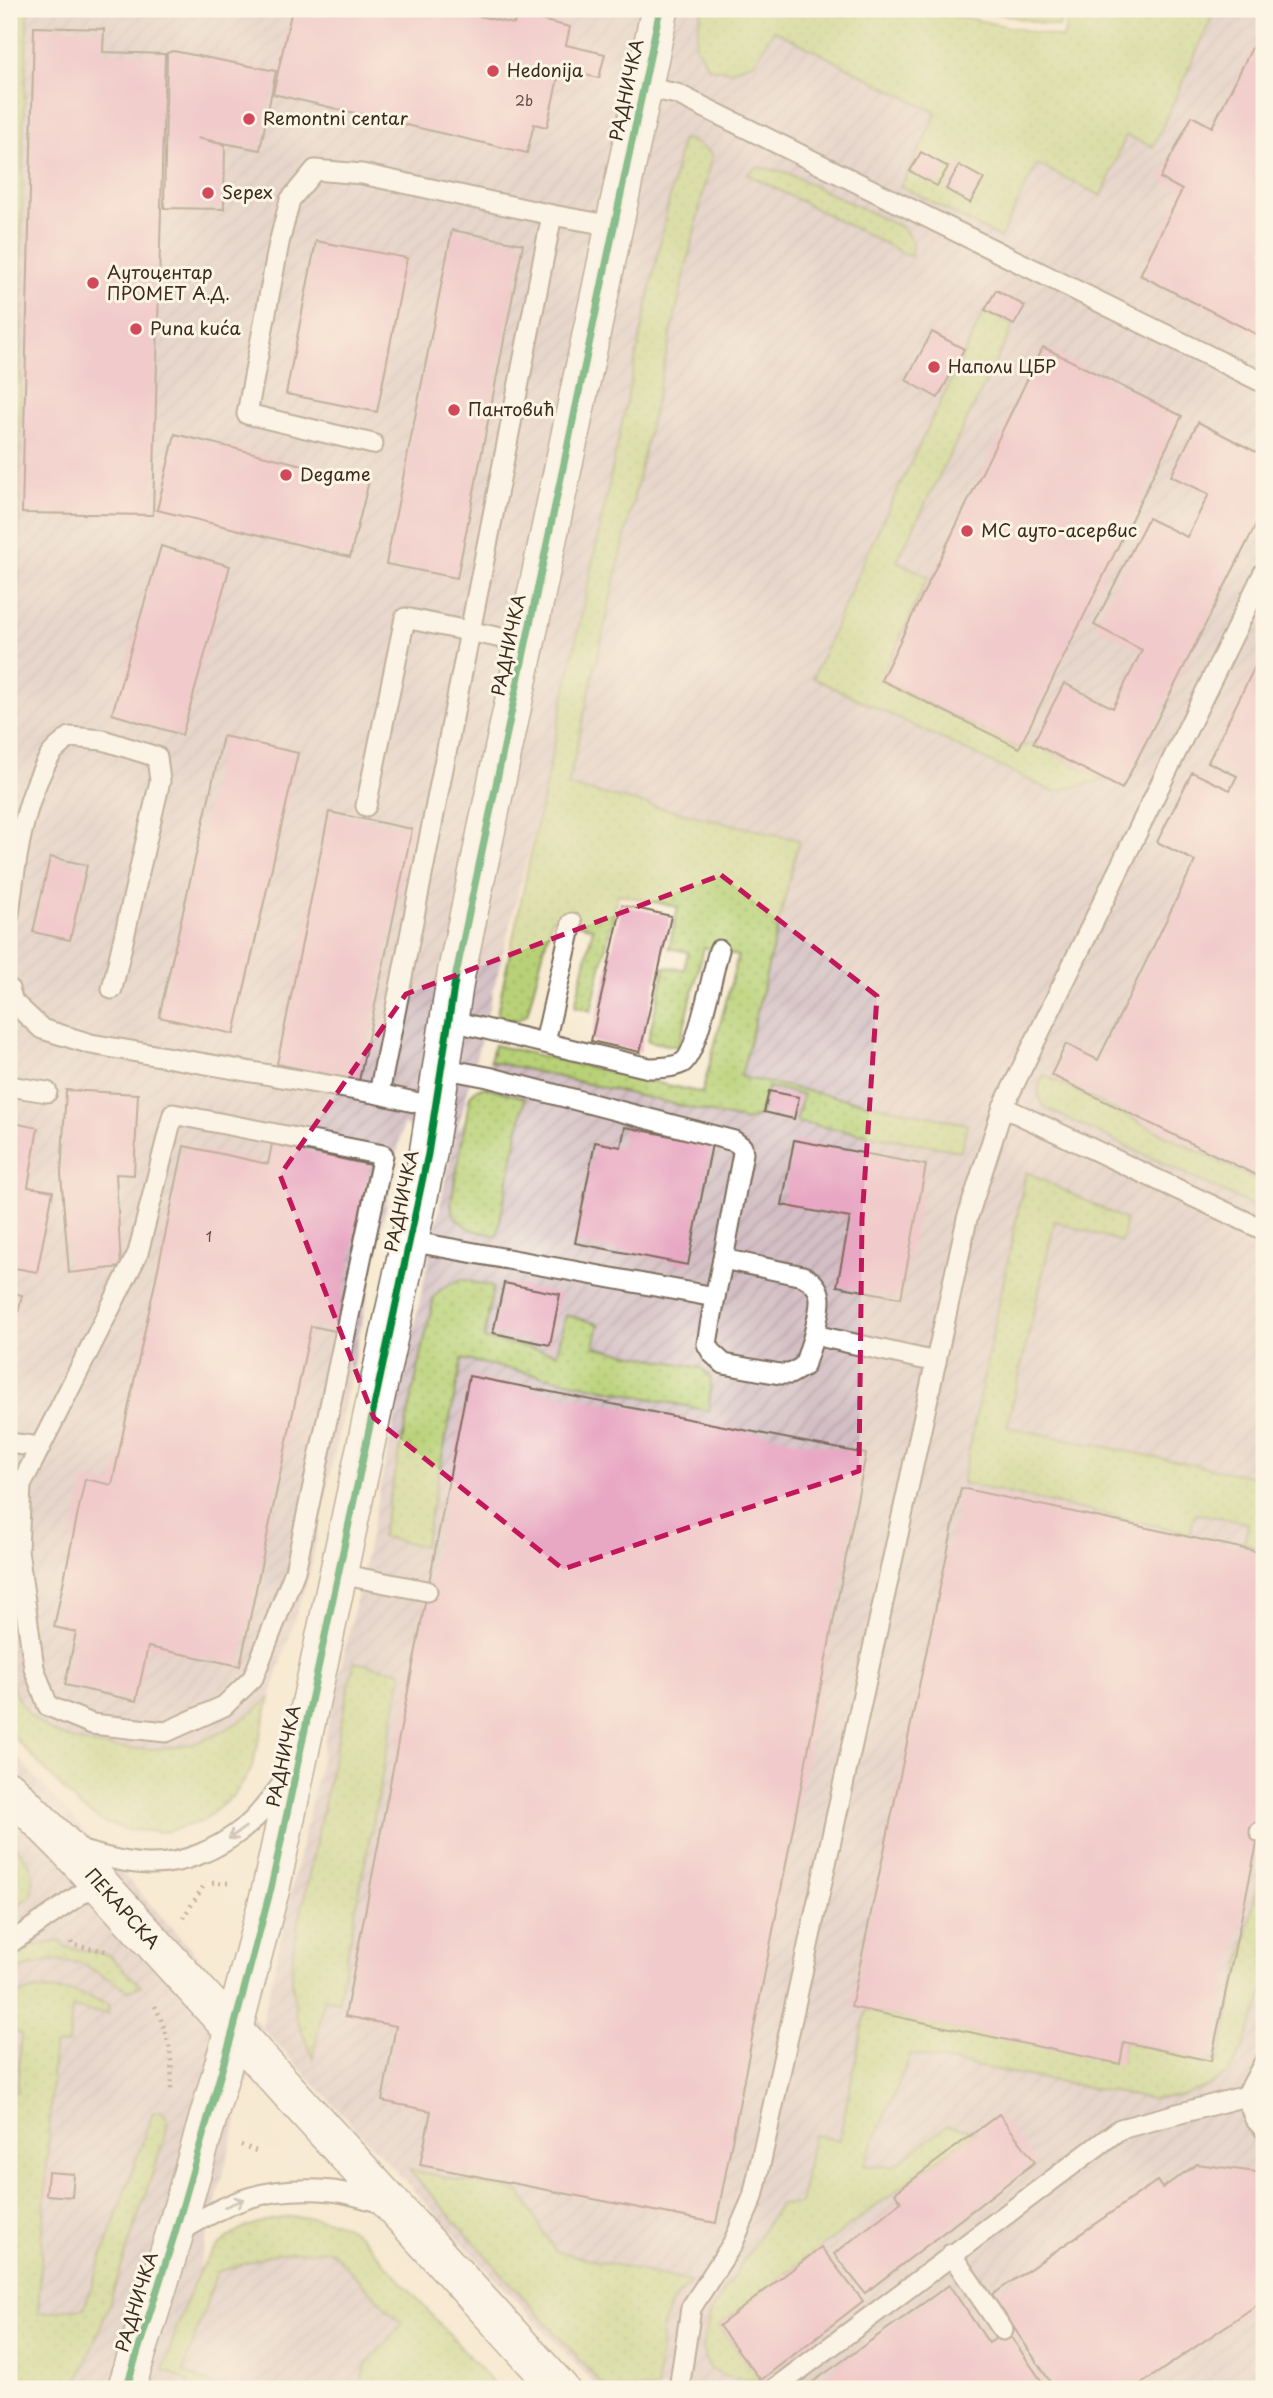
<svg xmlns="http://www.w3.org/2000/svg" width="1273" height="2398" viewBox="0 0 1273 2398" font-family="'Playpen Sans',sans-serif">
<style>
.industrial{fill:url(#industrial-furrows);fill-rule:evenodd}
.grass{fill:url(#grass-dots);stroke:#7a7e4a;stroke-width:2}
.garden{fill:#b8d177;stroke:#7a7e4a;stroke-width:2}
.building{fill:#e8a7c3}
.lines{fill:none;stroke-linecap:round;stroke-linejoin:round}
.service-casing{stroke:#7d6d5d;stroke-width:23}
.minor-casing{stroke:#7d6d5d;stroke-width:40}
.path{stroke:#7d6d5d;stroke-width:4.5;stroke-dasharray:2 5;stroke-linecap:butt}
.service{stroke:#fff;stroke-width:19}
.minor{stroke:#fff;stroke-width:37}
.cycleway-casing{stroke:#fcf5e5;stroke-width:11}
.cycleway{stroke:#00873e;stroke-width:7}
.oneway{stroke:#a79f9a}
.marked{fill:none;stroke:#c2185b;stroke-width:5;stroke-dasharray:14 9;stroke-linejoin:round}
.poi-dot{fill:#d1495b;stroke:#fcf5e5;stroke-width:2.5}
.labels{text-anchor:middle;stroke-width:6;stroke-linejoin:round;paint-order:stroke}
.number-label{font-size:14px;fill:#664947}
.poi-label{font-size:18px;fill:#3b2a1e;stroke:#fcf5e5;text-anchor:start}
.street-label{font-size:18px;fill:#3b2a1e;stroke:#fcf5e5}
</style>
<defs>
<pattern id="industrial-furrows" width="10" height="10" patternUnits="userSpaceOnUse" patternTransform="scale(1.75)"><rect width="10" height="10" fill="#d2bec4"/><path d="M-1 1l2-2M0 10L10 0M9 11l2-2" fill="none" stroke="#b5a3a8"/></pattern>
<pattern id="grass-dots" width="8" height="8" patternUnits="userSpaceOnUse" patternTransform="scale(1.75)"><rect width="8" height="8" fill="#b8d177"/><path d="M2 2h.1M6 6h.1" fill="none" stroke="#9fb466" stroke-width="1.8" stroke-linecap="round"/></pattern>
</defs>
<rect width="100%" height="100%" fill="#fcf5e5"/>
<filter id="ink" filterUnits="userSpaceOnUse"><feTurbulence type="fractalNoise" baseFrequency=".0143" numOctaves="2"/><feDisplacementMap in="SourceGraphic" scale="14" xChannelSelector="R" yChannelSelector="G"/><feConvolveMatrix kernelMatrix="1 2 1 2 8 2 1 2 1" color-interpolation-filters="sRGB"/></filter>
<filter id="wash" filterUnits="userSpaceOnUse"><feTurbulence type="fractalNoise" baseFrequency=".00686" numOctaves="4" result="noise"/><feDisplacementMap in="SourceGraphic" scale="28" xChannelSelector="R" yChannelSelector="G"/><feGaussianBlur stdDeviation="1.57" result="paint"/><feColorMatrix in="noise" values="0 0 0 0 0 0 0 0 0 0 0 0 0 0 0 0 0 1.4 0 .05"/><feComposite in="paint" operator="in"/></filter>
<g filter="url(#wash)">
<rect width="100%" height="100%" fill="#f7ead2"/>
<path class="industrial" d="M28 9H732L1037 163 1126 134 1153 147 1216 9H1264V2389H599L261 2027 199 2268 360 2235 498 2389H9V1748L261 2026 361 1578 455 1135 403 1125 309 1574 270 1698 251 1770 235 1794 203 1821 166 1832 128 1830 105 1823 81 1808 9 1732V750L17 714 23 139ZM547 781 799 840 730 1117 490 1061 485 1087 457 1132Z"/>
<g class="grass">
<polygon points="9,9 28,9 23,139 17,714 9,769"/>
<polygon points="702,9 924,9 1063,38 1070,9 1216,9 1153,147 1126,135 1102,196 1037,164 1000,238 901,186 937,113 774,30 755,62 730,71 709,68 695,45"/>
<polygon points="682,139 690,140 712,154 568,786 799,840 741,1077 967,1124 961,1151 796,1122 803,1095 768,1087 759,1116 746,1121 490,1061 494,1045 702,1093 738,956 704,947 679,1047 648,1041 665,967 684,970 688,952 669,948 678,907 618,894 591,1011 575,1006 593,928 552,918 527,1014 516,1021 502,1018 497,1014"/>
<polygon points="757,167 785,172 903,228 912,241 911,257 747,174"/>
<polygon points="985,310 1014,325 897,561 928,577 881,680 1019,748 1033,743 1105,780 1054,792 813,678 867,553"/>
<path d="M1044 1075 1264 1184V1211L1047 1109C1036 1097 1036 1089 1044 1075Z"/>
<polygon points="485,1087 525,1098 497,1236 469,1229 453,1215 451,1203 470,1096 477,1089"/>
<polygon points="1026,1172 1126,1220 1121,1242 1055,1221 1007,1427 1264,1479 1264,1548 1244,1544 1248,1523 1195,1513 1190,1533 962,1483"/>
<polygon points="461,1279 493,1287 484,1339 557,1353 566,1315 599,1324 594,1347 701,1368 711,1378 709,1411 462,1359 424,1546 381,1537 434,1297 441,1289"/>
<polygon points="354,1662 402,1672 338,2001 324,1998 313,2058 296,2016 292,1980 293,1950"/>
<path d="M9 1678C14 1693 25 1713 38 1722 75 1751 155 1755 198 1742 226 1733 248 1716 270 1698L251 1770 235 1794 203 1821 166 1832 128 1830 105 1823 81 1808 9 1732Z"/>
<path d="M9 1839C28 1861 37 1865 31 1896L14 1907 9 1908Z"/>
<path d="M1264 1855V1993L1243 2048 1230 2072 1208 2086 1181 2096 1151 2099 911 2054 864 2165 893 2167 947 2125 976 2132 821 2247 719 2326 761 2380C704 2381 693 2363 712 2310L779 2205 800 2204 813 2135 839 2140 866 2010 1120 2063 1124 2042 1219 2062Z"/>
<polygon points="61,1941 65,1947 109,1955 141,1986 129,1991 81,1963 51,1960 9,1972 9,1960 30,1947"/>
<path d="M35 1989 75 1992 108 2004V2014L72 2008 69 2043 54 2046 38 2313 84 2308 153 2112 161 2111C172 2118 166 2132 163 2142L106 2313 75 2389H9V2092H17L21 2034 9 2027V1998Z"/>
<polygon points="409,2170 520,2192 555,2251 690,2282 670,2305 662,2330 657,2389 606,2389"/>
<path d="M292 2217C318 2217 339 2220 360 2235L498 2389H361L360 2386 366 2365 402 2324 330 2250 278 2253 217 2272 183 2372 219 2389H187L190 2382 163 2370C190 2295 196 2223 292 2217Z"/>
</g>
<polygon class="garden" points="977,9 1063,9 1059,27"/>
<g id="blocks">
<g class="building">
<polygon points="180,9 205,9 203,15"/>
<polygon points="292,9 448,9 514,24 516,14 570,27 566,45 605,54 599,78 560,69 547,127 534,124 527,153 273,94"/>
<polygon points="1264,24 1264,338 1140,275 1182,190 1160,178 1192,116 1212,127"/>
<polygon points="34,27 104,29 103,52 165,54 153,515 22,513"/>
<polygon points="173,51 276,71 260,150 197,138 225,145 224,209 164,208 167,53"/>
<polygon points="921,152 948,167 937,186 910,171"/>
<polygon points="959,165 984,179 970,203 946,189"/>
<polygon points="452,230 523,244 457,578 386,564"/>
<polygon points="316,241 407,258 377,412 286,394"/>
<polygon points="996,290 1025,306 1014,325 985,310"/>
<polygon points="932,332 964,349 938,398 906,380"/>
<polygon points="1043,347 1182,416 1019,748 881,680"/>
<polygon points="1198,422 1264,456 1264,509 1122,789 1033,743 1064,683 1113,708 1142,650 1094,625 1148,518 1187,537 1209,494 1171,476"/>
<polygon points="175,434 369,481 350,557 157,510"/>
<polygon points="161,546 230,566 182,735 112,714"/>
<polygon points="1264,648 1264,1179 1051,1075 1066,1044 1098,1060 1195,861 1157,842 1192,772 1230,790 1237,776 1208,762"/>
<polygon points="223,736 298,753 234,1034 159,1017"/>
<polygon points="329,812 412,829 359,1081 277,1064"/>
<polygon points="50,857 87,865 70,940 33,932"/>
<polygon points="622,905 671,916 640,1052 591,1041"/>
<polygon points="66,1090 138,1094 134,1175 116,1174 121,1267 69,1273 61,1174"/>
<polygon points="769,1091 799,1097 794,1119 764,1112"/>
<polygon points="9,1122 38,1128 28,1187 53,1191 37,1272 9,1267"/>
<polygon points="625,1127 712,1144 688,1265 575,1243 595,1142 621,1147"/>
<polygon points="794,1140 926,1165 901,1298 837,1286 850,1218 782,1205"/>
<polygon points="272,1144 370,1165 335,1331 311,1326 240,1666 148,1647 136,1701 65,1685 76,1632 54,1627 85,1479 112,1485 184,1146 268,1164"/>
<polygon points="504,1283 560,1294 550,1345 493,1333"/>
<polygon points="9,1292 22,1295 11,1345 9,1345"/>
<polygon points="469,1376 866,1454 716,2223 420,2165 431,2111 382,2101 396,2026 345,2016"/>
<polygon points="961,1488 1264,1553 1264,1811 1211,2061 1124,2042 1120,2064 851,2007"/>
<polygon points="999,2114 1035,2162 865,2293 834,2254 901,2202 895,2193"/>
<polygon points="1197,2164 1264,2173 1264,2300 1134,2389 1055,2389 992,2295 1157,2181 1162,2188"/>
<polygon points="48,2172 74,2174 72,2197 46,2195"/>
<polygon points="821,2247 863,2301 761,2380 719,2326"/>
<polygon points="949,2285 989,2343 1007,2331 1047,2389 803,2389"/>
</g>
</g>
</g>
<g filter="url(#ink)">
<use href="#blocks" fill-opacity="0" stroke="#7d6d5d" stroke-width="2"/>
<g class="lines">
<defs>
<g id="service">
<polyline points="644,87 677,94 1264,383"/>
<polyline points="373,444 247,414 279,243 290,200 315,170 362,174 552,215"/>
<polyline points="366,806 405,618 526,643"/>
<path d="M9 915C15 864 23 801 50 756 54 749 63 743 70 737L103 740 157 757 160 781 112 989"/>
<polyline points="9,989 13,1002 42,1029 91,1044 379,1094"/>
<path d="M448 1020 649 1068C660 1068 672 1068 682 1063 697 1055 713 970 719 950"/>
<polyline points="545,1042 572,923"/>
<path d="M441 1068 488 1077 734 1141 742 1147 743 1153 723 1259 803 1276C830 1290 818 1311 814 1335L936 1362"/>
<polyline points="9,1086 47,1092"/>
<polyline points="436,1107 379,1094 552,215 614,226"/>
<polyline points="1003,1107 1264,1230"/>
<polygon points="173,1114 383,1155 295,1571 253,1678 224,1706 166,1732 92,1724 48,1706 34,1668 18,1550 21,1485 138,1253"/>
<polyline points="409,1241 715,1297 723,1259"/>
<polyline points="715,1297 707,1344 713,1354 724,1364 780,1374 790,1374 804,1366 814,1335"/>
<polyline points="9,1443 40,1447"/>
<polyline points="339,1574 427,1591"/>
<polyline points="1260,1832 1264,1833"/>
<path d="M74 1849C98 1855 123 1863 149 1864 183 1865 218 1849 244 1828 261 1815 273 1795 287 1778"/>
<polyline points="9,1944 98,1882"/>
<polyline points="1246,2096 1255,2119 1264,2129"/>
<path d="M178 2233C230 2200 268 2185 332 2191 349 2193 368 2199 385 2204"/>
<polyline points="951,2254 1003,2330"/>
<polyline points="679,2389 691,2308 733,2243 753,2197 967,1219 1003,1107 1264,572"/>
<polyline points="774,2389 1120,2129 1246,2096 1264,2063"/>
</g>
<g id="minor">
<polyline points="9,1790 65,1846 560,2389"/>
<polyline points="126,2389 174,2236 233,2031 271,1888 428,1154 456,974 660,9"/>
</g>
</defs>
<use href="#service" class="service-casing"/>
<use href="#minor" class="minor-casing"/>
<g class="path">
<polyline points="212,1883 231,1883"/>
<polyline points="183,1918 203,1887"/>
<polyline points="71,1942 72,1945 106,1951"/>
<path d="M155 2006C170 2037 173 2058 171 2092"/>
<polyline points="241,2145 256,2151"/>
</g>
<use href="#service" class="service"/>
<use href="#minor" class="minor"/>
<defs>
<polyline id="cycleway" points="126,2389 174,2236 233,2031 271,1888 428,1154 456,974 660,9"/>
</defs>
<use href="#cycleway" class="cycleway-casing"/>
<use href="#cycleway" class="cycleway"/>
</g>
<defs><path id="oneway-shaft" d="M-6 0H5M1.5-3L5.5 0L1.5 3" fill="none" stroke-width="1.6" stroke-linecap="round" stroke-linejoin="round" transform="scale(1.75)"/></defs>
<g class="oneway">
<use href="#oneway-shaft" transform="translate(237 1833) rotate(145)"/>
<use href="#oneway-shaft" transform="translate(234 2203) rotate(-22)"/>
</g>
</g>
<path d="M0 0H1273V2398H0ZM721 875 877 996 862 1219 859 1471 563 1569 374 1418 280 1175 406 994Z" fill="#f7ead2" fill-opacity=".55" fill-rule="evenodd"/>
<path class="marked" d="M721 875 877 996 862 1219 859 1471 563 1569 374 1418 280 1175 406 994Z"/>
<g class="poi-dot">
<circle cx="493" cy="71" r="7"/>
<circle cx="249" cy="119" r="7"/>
<circle cx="208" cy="193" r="7"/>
<circle cx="93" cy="283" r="7"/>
<circle cx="136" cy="329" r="7"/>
<circle cx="934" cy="367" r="7"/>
<circle cx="454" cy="410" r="7"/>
<circle cx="286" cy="475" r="7"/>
<circle cx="967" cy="531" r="7"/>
</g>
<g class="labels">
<g class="number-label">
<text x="524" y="106">2b</text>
<text x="209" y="1242">1</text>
</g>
<g class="poi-label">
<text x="507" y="77">Hedonija</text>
<text x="263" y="125">Remontni centar</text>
<text x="222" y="199">Sepex</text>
<text x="107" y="279">Аутоцентар<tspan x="107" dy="21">ПРОМЕТ А.Д.</tspan></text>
<text x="150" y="335">Puna kuća</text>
<text x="948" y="373">Наполи ЦБР</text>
<text x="468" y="416">Пантовић</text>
<text x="300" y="481">Degame</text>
<text x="981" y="537">МС ауто-асервис</text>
</g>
<g class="street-label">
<text transform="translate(627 90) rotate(-78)" y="6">РАДНИЧКА</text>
<text transform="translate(509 645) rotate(-78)" y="6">РАДНИЧКА</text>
<text transform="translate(402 1201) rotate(-78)" y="6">РАДНИЧКА</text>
<text transform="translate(284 1756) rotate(-78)" y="6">РАДНИЧКА</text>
<text transform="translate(122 1909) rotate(48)" y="6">ПЕКАРСКА</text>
<text transform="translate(137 2302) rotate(-73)" y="6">РАДНИЧКА</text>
</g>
</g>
<rect width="1273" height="2398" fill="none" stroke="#fcf5e5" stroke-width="35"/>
</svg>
